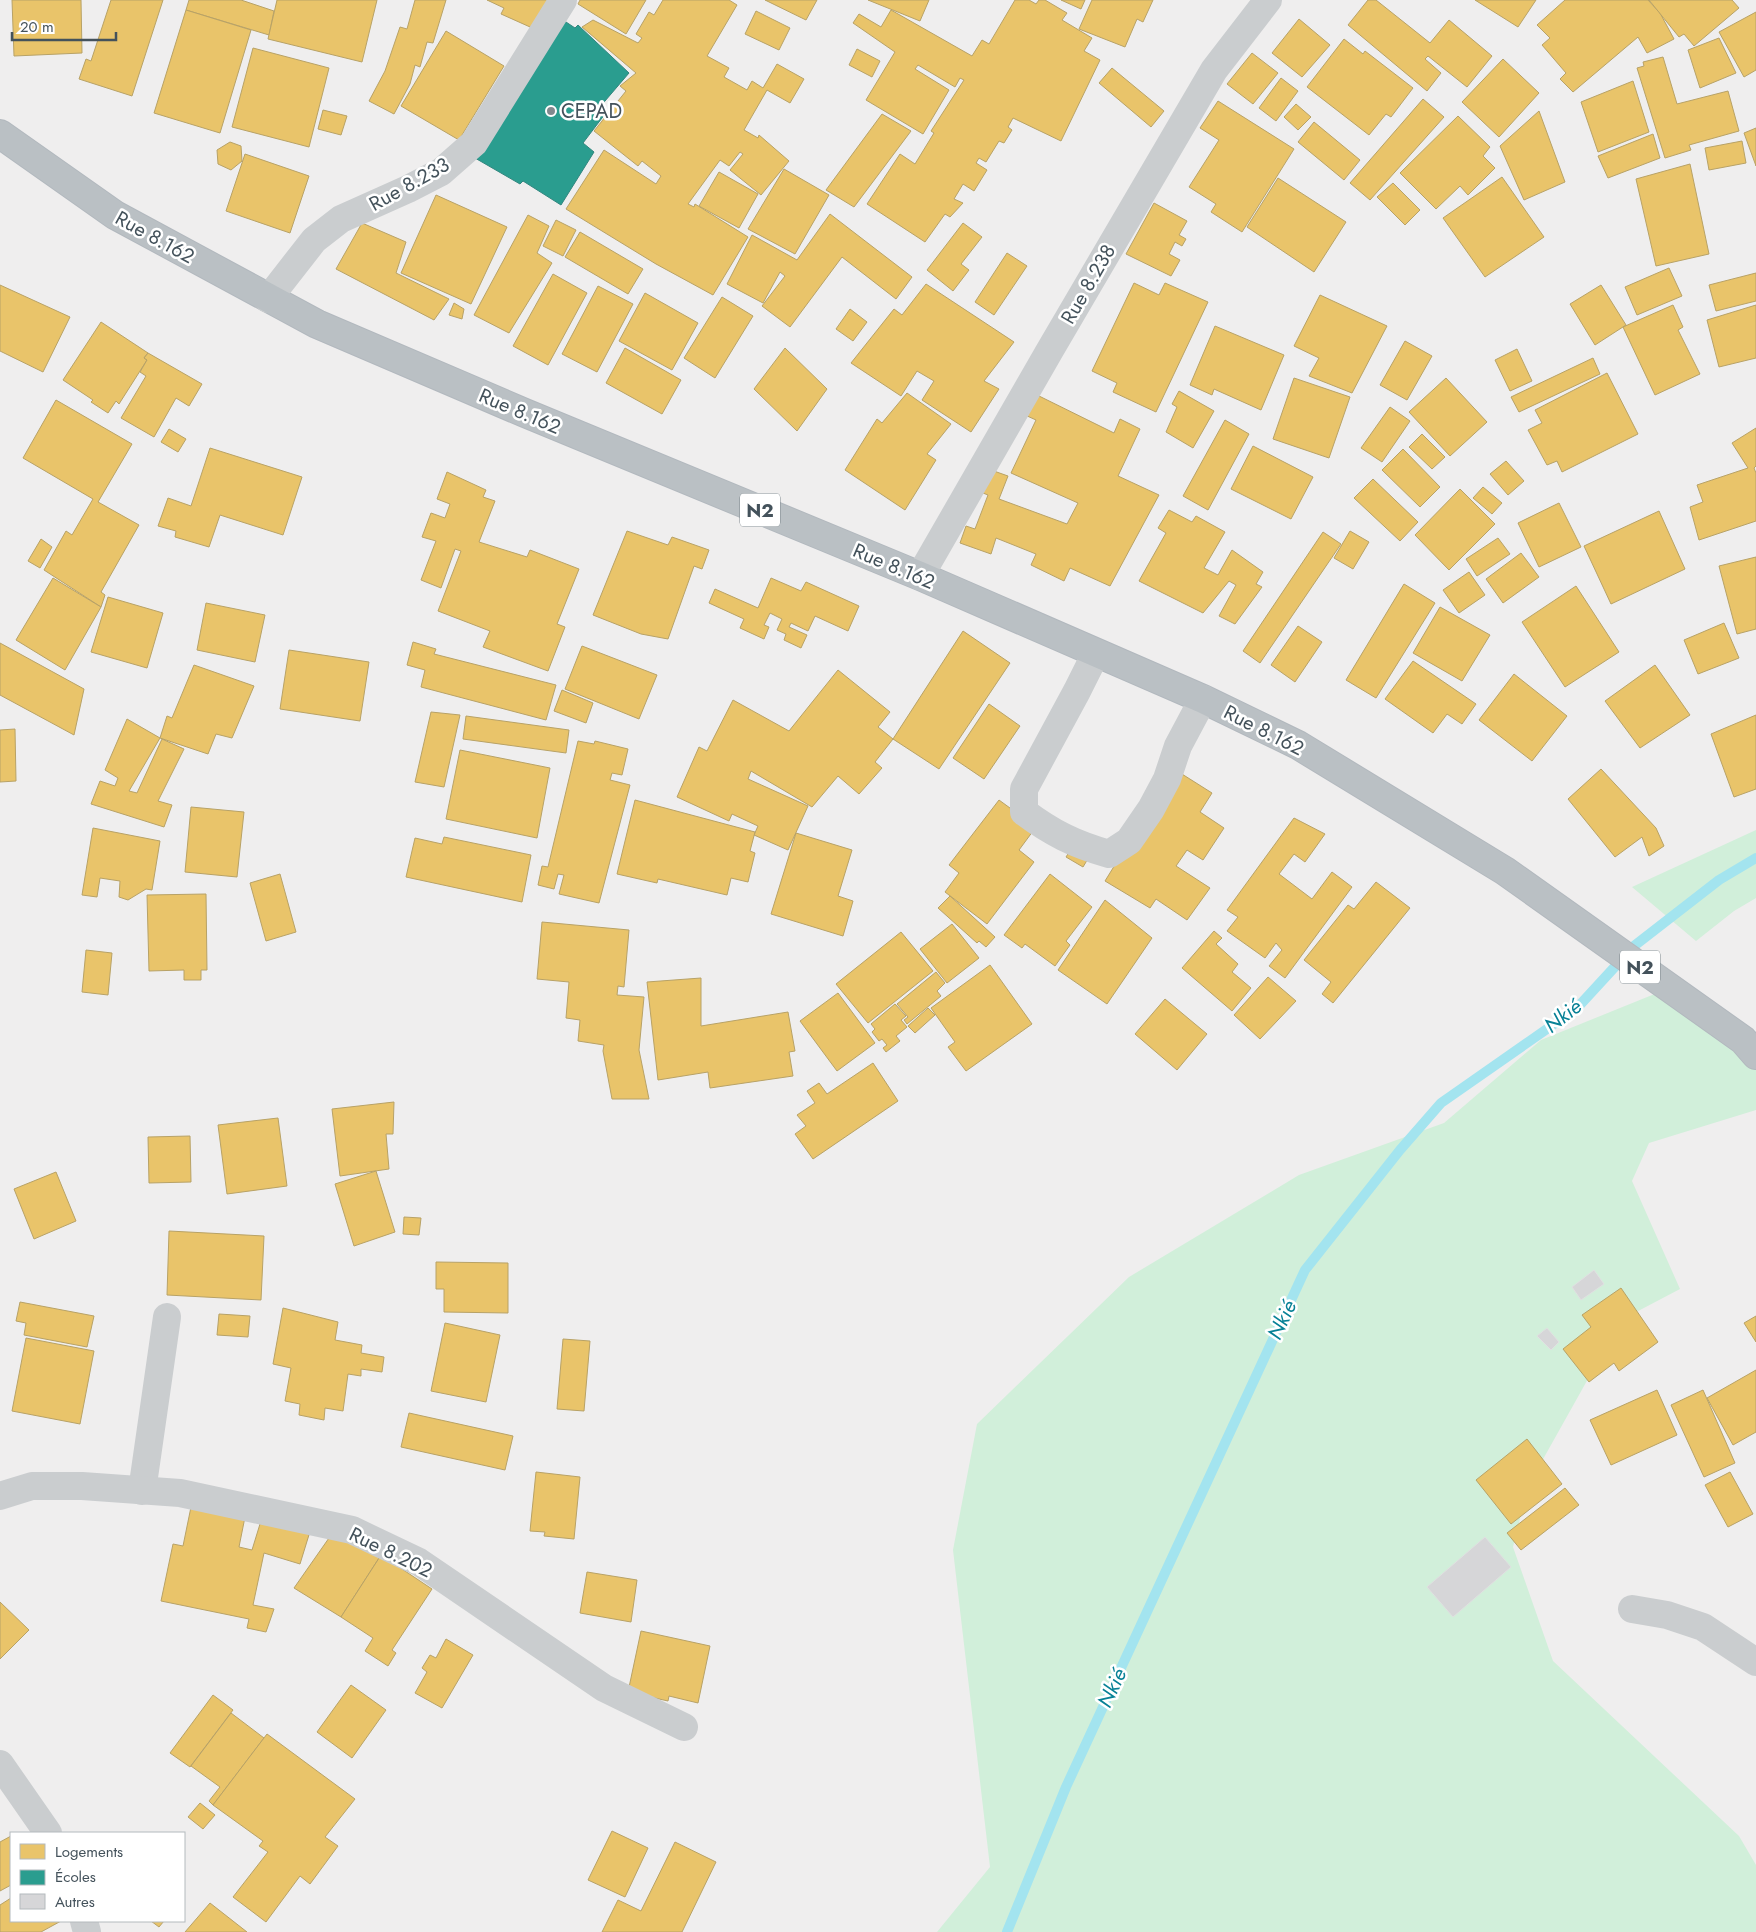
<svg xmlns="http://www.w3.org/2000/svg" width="1756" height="1932" viewBox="0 0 1756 1932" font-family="Jost,sans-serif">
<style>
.green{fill:#d1efda}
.homes{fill:#e9c46a;stroke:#b8a266}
.schools{fill:#2a9d8f;stroke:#32867f}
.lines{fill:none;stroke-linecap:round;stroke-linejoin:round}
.stream{stroke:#a3e4ef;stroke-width:10}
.building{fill:#d6d6d8;stroke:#e0e0e1}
.highway-casing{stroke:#b2b8be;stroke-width:30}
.minor{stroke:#cacdcf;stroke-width:28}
.highway{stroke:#bac0c4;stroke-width:28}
.poi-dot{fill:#80898e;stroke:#fff;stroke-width:2}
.labels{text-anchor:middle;stroke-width:5;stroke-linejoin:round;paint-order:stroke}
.shield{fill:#fff;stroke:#7c868c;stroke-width:1}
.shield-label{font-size:19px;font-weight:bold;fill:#44525b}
.poi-label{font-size:20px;fill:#44525b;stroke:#fff;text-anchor:start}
.street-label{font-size:20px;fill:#44525b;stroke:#fff}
.water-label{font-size:21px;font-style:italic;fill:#078196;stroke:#fff}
</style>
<rect width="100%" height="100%" fill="#efeeee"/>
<g class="green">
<polygon points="1756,830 1756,898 1734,911 1696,941 1632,887"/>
<polygon points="1662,991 1756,1042 1756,1110 1649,1143 1632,1181 1680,1289 1621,1320 1528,1486 1513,1547 1553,1661 1739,1836 1756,1865 1756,1932 937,1932 990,1867 953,1550 977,1424 1129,1277 1299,1175 1444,1123 1541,1040"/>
</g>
<g class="homes">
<polygon points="12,0 81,0 82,53 14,56"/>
<polygon points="111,0 163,0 132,96 79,79 86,59 91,61"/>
<polygon points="189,0 241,0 274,11 269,35 186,10"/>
<polygon points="277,0 377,0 362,62 268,39"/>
<polygon points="415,0 446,0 433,43 427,42 420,67 415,65 410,84 394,114 369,101 385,71 400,27 407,29"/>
<polygon points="487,0 555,0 539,31 501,14 504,8"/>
<polygon points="580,0 646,0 626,34 578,4"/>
<polygon points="663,0 729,0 737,5 707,56 729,68 724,77 747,90 752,81 763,88 777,64 804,79 790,103 767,90 744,130 758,138 759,135 789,161 761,195 730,170 743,154 740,152 729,166 720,160 688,204 694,207 695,204 748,237 713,295 656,264 566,209 604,150 656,184 661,176 642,161 638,166 594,131 626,91 620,86 636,73 582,27 593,20 638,43 642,38 636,34 649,12 654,15"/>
<polygon points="765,0 817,0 806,20"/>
<polygon points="868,0 929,0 920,21"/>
<polygon points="1015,0 1029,0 1036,4 1039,0 1045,0 1067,13 1062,20 1092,38 1084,51 1100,60 1061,141 1013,118 1008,127 1012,130 1004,143 999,141 986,162 979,158 976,163 987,170 974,191 963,184 954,199 963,203 950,217 945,214 925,242 867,204 900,154 915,164 934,133 931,131 964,80 960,78 955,87 918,65 915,69 949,90 923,134 866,100 895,52 853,23 859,14 881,27 891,10 972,56 982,40 989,44"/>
<polygon points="1061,0 1085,0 1081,9"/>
<polygon points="1092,0 1153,0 1143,22 1137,19 1125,47 1079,29"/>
<polygon points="1368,0 1376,0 1430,43 1449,20 1492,56 1467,87 1428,56 1425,59 1441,73 1427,91 1348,25"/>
<polygon points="1475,0 1536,0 1518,27"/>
<polygon points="1565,0 1648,0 1660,13 1674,39 1647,53 1638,37 1573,92 1560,79 1566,73 1542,45 1550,38 1537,25"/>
<polygon points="1649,0 1732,0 1739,8 1694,46 1684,34 1679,37"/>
<polygon points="186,10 251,30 220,133 154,113"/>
<polygon points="756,11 790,28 779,50 745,34"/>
<polygon points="1756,12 1756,70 1744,77 1719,32"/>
<polygon points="1299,19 1330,45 1302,77 1272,53"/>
<polygon points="446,31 504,66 459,140 401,106"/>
<polygon points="1719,38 1736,73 1700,88 1688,50"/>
<polygon points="1344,39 1363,54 1365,51 1413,88 1391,117 1386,114 1369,135 1307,87"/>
<polygon points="253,48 329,68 309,147 232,127"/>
<polygon points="857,49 880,61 872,77 849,65"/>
<polygon points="1252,53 1278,73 1253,104 1227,84"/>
<polygon points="1663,57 1677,104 1728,91 1739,131 1689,145 1691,150 1665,158 1637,68 1644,66 1643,62"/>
<polygon points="1503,59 1539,93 1499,137 1462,102"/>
<polygon points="1112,68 1164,111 1151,127 1099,83"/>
<polygon points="1281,78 1298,91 1276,121 1259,108"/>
<polygon points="1633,81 1649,132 1598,152 1581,102"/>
<polygon points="1423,99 1444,117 1370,200 1350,183"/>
<polygon points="1218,101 1294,149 1242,232 1211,212 1216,204 1189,187 1219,140 1200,128"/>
<polygon points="1296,104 1311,117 1298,130 1284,117"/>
<polygon points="323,110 347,116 341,135 318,129"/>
<polygon points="1539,111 1565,182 1524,200 1500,146"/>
<polygon points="882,114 911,131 854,207 826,190"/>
<polygon points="1458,116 1490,147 1483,156 1495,168 1468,195 1460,186 1436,209 1400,173"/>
<polygon points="1314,122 1360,160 1344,180 1298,142"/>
<polygon points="1756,128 1756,166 1744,133"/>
<polygon points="1653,134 1660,158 1608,178 1598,156"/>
<polygon points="1742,141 1746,163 1709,170 1705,148"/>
<polygon points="230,142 241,146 242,161 231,170 218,164 217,150"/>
<polygon points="245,154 309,176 290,233 226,211"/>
<polygon points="1690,164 1709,254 1656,266 1636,179"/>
<polygon points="784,169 829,195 795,254 748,229"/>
<polygon points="719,172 758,194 739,228 699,206"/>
<polygon points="1502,177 1544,237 1485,277 1443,218"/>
<polygon points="1278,178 1346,222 1314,272 1247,227"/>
<polygon points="1393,183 1420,210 1405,225 1377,197"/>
<polygon points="436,195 507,227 471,304 401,273"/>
<polygon points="1154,203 1187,221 1179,235 1186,239 1182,246 1175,242 1169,254 1180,260 1171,276 1126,254"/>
<polygon points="830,214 912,277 896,299 842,257 790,327 762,306 785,276 780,272 763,303 727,284 752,235 797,260"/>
<polygon points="528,215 549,226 537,253 552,263 509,333 474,315"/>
<polygon points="556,220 576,230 563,256 543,246"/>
<polygon points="362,223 406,242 396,273 449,299 434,320 336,269"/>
<polygon points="963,223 982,237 961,264 969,270 953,291 927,270"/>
<polygon points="580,232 643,269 628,294 565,257"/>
<polygon points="1007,253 1027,266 994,315 975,302"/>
<polygon points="1669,268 1682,296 1637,315 1625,287"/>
<polygon points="1756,273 1756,301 1716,311 1709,285"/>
<polygon points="553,274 587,293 548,365 513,346"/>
<polygon points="1134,283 1159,295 1165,283 1208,302 1156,412 1113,392 1117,383 1092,371"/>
<polygon points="926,284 1014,342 984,381 999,389 971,432 922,400 934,381 917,371 901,396 851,363 894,309 902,315"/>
<polygon points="0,285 70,317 43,372 0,351"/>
<polygon points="1601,285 1626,325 1595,345 1570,304"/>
<polygon points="598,286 633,304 597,372 562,354"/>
<polygon points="645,293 698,323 672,370 619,341"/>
<polygon points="1320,295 1387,326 1352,393 1309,376 1319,358 1294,346"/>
<polygon points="722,297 753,316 715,378 684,358"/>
<polygon points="454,303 464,309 462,319 449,315"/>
<polygon points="1673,305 1683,327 1678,330 1700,374 1655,395 1623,327"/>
<polygon points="1756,305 1756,358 1719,367 1707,320"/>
<polygon points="850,309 867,322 853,341 836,329"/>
<polygon points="101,322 148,353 144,358 147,360 119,404 116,401 108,413 91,402 93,400 63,380"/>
<polygon points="1215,326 1284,355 1261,410 1214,389 1212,395 1190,385"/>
<polygon points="1405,341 1432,356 1407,400 1380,385"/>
<polygon points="625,348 681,380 662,414 606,383"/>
<polygon points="785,348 827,389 797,431 754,389"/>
<polygon points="1517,349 1532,381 1510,391 1495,360"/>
<polygon points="148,353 202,384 189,406 176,398 154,437 121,418 146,376 140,372 147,360 144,358"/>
<polygon points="1593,358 1600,374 1519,412 1511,397"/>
<polygon points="1607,373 1638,434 1562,472 1557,461 1547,465 1528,430 1542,423 1535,410"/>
<polygon points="1294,378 1350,397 1329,458 1273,439"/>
<polygon points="1446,378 1487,422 1450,456 1409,412"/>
<polygon points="1179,391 1214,411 1193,448 1166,432 1177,407 1172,404"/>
<polygon points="907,393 951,424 927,454 936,460 905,510 845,470 877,419 882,423"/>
<polygon points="1037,395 1114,433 1120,419 1140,429 1118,476 1159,495 1110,586 1070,568 1064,581 1031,565 1036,554 996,538 991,554 960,543 966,526 975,529 988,495 983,493 991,470 1008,476 999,499 1067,524 1078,503 1011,473 1036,420 1025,415"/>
<polygon points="56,400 132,444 98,502 139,525 101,592 105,595 101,607 44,570 66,531 72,535 93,499 23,458"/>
<polygon points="1390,407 1410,421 1382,462 1361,448"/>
<polygon points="1225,420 1249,434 1208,510 1183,496"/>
<polygon points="1756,428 1756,466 1754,468 1756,473 1756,521 1699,540 1690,507 1703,502 1697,485 1748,468 1732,443"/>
<polygon points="169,429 186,439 178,452 161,442"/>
<polygon points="1422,434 1445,457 1432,469 1409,447"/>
<polygon points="1253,446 1313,477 1291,519 1231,489"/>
<polygon points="210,448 302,477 283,535 220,515 209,547 175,537 176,531 158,526 168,498 191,506"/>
<polygon points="1403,449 1440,487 1420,507 1382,470"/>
<polygon points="1506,461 1524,481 1508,495 1490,474"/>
<polygon points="447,472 486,490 483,497 495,501 479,542 527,557 530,550 579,569 557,624 565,627 548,671 483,647 490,631 438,611 461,551 455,549 441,588 421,580 436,541 422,537 431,513 445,518 450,504 437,499"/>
<polygon points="1373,479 1418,522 1400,541 1354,498"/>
<polygon points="1483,487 1502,503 1492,514 1473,498"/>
<polygon points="1460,489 1495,524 1449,570 1415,535"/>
<polygon points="1559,503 1581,547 1539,567 1518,523"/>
<polygon points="1169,510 1192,522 1196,516 1225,532 1204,568 1218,575 1232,550 1263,572 1256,584 1262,587 1235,624 1219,616 1236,585 1229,581 1203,613 1139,581 1166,533 1158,528"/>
<polygon points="1659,511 1685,569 1611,604 1584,546"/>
<polygon points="627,531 668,545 672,537 709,550 702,569 694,566 668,639 641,634 593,615"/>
<polygon points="1350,531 1369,542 1353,569 1334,558"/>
<polygon points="1323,532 1341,544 1260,663 1243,651"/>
<polygon points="1498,538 1510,554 1477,576 1466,559"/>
<polygon points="41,539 52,547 40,568 28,561"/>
<polygon points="1521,553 1539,577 1503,603 1486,579"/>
<polygon points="1756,557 1756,629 1737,634 1719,566"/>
<polygon points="1469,572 1485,595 1459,613 1443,590"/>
<polygon points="53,578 101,607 65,670 16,640"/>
<polygon points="771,578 801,591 806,582 859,606 848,631 815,616 808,631 791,623 789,627 807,635 801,648 784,640 786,634 777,630 782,619 770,613 764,625 769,627 764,639 740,628 744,619 709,603 715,589 758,608"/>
<polygon points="1404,584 1435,603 1376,698 1346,680"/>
<polygon points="1576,586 1619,652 1565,687 1522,622"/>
<polygon points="108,597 163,613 147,668 91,652"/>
<polygon points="206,603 265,615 255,662 197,650"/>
<polygon points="1440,607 1490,635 1462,681 1413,653"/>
<polygon points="1724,623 1739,658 1698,674 1684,640"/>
<polygon points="1298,626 1322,642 1295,682 1271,665"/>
<polygon points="963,631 1010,663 939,769 893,739"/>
<polygon points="413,642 436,649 434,654 556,685 546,720 421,687 425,670 407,665"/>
<polygon points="0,643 84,689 74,735 0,695"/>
<polygon points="582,646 657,675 639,719 565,689"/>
<polygon points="289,650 369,662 360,721 280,709"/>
<polygon points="1413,661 1476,704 1462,724 1447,714 1433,733 1385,699"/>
<polygon points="194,665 254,686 232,738 216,734 208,754 160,738 167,716 172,718"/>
<polygon points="1655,665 1690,715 1640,748 1605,701"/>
<polygon points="838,670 890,712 878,727 893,739 875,762 882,768 859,794 838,776 812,807 751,771 748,779 808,806 788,850 754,835 758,826 732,814 729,821 677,797 699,747 707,751 733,700 789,731"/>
<polygon points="1514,674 1567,716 1532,761 1479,720"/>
<polygon points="562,690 593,703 586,723 554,711"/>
<polygon points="989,704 1020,726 984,779 953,758"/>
<polygon points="431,712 460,715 444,787 415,782"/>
<polygon points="1756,715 1756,789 1734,797 1711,734"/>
<polygon points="466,716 569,730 566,753 463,739"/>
<polygon points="127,719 160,738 129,791 137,793 162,739 184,749 158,801 172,805 164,827 91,804 100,781 115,786 118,778 105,770"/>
<polygon points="15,729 16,781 0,782 0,730"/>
<polygon points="578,741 594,744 595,741 628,749 622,775 612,773 610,780 630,785 599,903 559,894 564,875 558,874 554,889 538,885 542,866 548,867"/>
<polygon points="460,750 550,768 537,838 446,819"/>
<polygon points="1174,769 1212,793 1200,812 1224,828 1203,860 1187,850 1176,866 1210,888 1187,920 1156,899 1150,908 1105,881"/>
<polygon points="1601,769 1656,828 1664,846 1649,856 1642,837 1615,857 1568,799"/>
<polygon points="635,800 755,832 750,851 755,853 748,882 731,878 727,895 658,879 657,883 617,874"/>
<polygon points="999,800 1036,827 1019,850 1034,862 987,924 945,892 959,873 949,865"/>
<polygon points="191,807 244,812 237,877 185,872"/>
<polygon points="1294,818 1325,834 1305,862 1294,854 1279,874 1312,899 1332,872 1352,887 1285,978 1269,966 1282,950 1276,943 1265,958 1227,931 1238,917 1227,910"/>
<polygon points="93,828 160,841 152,890 146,889 128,900 119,897 120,881 100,878 97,897 82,895"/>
<polygon points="796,833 852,850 838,896 853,901 843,936 771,914"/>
<polygon points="444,837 531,855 522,902 406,877 415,838 442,844"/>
<polygon points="1079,837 1095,847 1083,867 1066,857"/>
<polygon points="280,874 296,932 266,941 250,883"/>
<polygon points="1050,874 1092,907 1066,941 1070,945 1055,966 1025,944 1022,948 1004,935"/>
<polygon points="1376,882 1410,908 1333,1003 1322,994 1331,982 1304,960 1348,905 1354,909"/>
<polygon points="206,894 207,970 201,970 201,980 184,980 184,970 149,971 147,895"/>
<polygon points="950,896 995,937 986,947 979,941 977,943 938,908"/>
<polygon points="1105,900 1152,938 1107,1004 1058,970"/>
<polygon points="542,922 629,930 624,987 618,986 617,995 644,997 639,1050 649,1099 612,1099 603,1051 604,1045 578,1041 580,1020 566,1018 569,982 537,979"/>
<polygon points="952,924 979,958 947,983 920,949"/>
<polygon points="1214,931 1222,938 1216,944 1238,964 1232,972 1251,988 1232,1011 1182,968"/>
<polygon points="901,932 933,971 868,1023 836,984"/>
<polygon points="86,950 112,953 108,995 82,992"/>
<polygon points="990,965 1032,1024 966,1071 948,1047 955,1042 931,1008"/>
<polygon points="936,972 945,983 937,991 941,996 907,1024 904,1020 908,1017 897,1004"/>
<polygon points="1268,977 1296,1001 1260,1039 1234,1015"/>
<polygon points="701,978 701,1026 788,1012 795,1051 789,1052 793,1076 710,1088 708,1072 658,1080 647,982"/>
<polygon points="838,993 875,1043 837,1071 800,1021"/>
<polygon points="1165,999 1207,1034 1177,1070 1135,1034"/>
<polygon points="895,1004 906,1016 901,1020 907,1027 896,1036 900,1041 886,1052 883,1048 887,1045 882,1039 879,1041 872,1032 875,1029 871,1024"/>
<polygon points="928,1008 935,1015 915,1033 908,1026"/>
<polygon points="873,1063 898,1101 813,1159 795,1134 806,1126 797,1115 815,1103 807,1091 819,1083 827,1094"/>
<polygon points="394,1102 393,1134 386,1134 389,1169 340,1176 332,1109"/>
<polygon points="278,1118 287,1186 227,1194 218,1125"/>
<polygon points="190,1136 191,1182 149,1183 148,1137"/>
<polygon points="376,1171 395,1232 354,1246 335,1184"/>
<polygon points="56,1172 76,1221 34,1239 14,1189"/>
<polygon points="404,1217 421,1218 419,1235 403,1234"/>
<polygon points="169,1231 264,1236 261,1300 167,1295"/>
<polygon points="436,1262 508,1263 508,1313 444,1312 444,1289 436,1289"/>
<polygon points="1621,1288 1658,1342 1619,1371 1614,1363 1589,1382 1563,1349 1591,1327 1582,1315"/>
<polygon points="20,1302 94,1316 87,1347 24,1335 26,1323 16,1321"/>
<polygon points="283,1308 338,1322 335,1340 362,1345 361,1353 384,1357 382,1372 361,1369 361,1376 348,1374 343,1411 325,1408 324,1420 299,1415 300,1404 285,1401 291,1368 273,1364"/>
<polygon points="219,1314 250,1316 248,1337 217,1335"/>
<polygon points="1756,1316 1756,1342 1744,1323"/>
<polygon points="445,1323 500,1335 486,1402 431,1391"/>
<polygon points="26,1338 94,1351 80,1424 12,1411"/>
<polygon points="563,1339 590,1341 584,1411 557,1409"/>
<polygon points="1756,1370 1756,1432 1733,1445 1707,1398"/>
<polygon points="1657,1390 1677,1435 1611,1465 1590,1420"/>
<polygon points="1703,1390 1735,1463 1704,1477 1671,1405"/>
<polygon points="409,1413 513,1436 505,1470 401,1447"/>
<polygon points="1527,1439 1562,1484 1511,1524 1476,1480"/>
<polygon points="536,1472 580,1477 574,1539 544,1536 545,1532 530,1531"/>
<polygon points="1730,1472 1753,1514 1728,1527 1705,1485"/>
<polygon points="1565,1488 1579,1505 1521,1550 1507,1533"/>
<polygon points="191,1507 245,1517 239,1547 252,1550 264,1511 312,1525 300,1564 264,1553 253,1605 274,1609 266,1632 247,1628 249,1619 161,1601 173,1544 183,1546"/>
<polygon points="336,1528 381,1555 341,1617 294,1588"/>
<polygon points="381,1555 432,1589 392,1650 396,1653 388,1666 365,1651 373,1638 341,1617"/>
<polygon points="587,1572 637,1580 631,1622 580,1613"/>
<polygon points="0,1602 29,1630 0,1659"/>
<polygon points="641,1631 710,1646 698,1703 669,1696 668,1701 628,1692"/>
<polygon points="446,1639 473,1655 442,1708 415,1693 427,1672 422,1668 430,1655 436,1658"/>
<polygon points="351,1685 386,1710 352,1758 317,1732"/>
<polygon points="213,1695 233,1710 190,1767 170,1753"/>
<polygon points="231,1713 264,1738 213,1805 209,1801 220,1787 191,1766"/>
<polygon points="267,1734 355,1799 325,1837 338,1846 310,1884 300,1876 266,1922 233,1897 268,1852 259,1846 263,1841 213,1805"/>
<polygon points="200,1803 215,1815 203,1829 188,1817"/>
<polygon points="612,1831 648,1848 625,1897 588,1880"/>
<polygon points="11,1836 11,1885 0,1891 0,1842"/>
<polygon points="675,1842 716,1862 682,1932 602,1932 618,1900 641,1911"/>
<polygon points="11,1898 11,1921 61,1921 41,1932 0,1932 0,1905"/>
<polygon points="210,1903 247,1932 185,1932"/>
<polygon points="151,1921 164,1921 159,1927"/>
</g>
<polygon class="schools" points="560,18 575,28 578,25 629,73 599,108 605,114 583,143 594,152 561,205 523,181 520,184 475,158"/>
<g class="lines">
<polyline class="stream" points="1007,1932 1066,1787 1305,1270 1400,1150 1441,1103 1577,1008 1634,946 1719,880 1756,858"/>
</g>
<g class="building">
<polygon points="1594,1270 1604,1284 1581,1300 1572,1287"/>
<polygon points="1547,1328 1559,1342 1551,1350 1537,1336"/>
<polygon points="1485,1537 1511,1567 1453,1617 1427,1587"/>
</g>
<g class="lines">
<defs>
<polyline id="highway" points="0,134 115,215 317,324 525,413 920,576 1203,699 1298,745 1505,871 1743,1040 1756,1055"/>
</defs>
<use href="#highway" class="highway-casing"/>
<g class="minor">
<polyline points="268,299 314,240 341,219 408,189 441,172 474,143 563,0"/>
<polyline points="920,576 1050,350 1214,70 1268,0"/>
<path d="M1096 653 1077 691 1024 789V812C1052 833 1074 844 1109 854L1129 841 1151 809 1167 779 1178 746 1203 699"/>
<polyline points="142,1491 167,1317"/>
<polyline points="0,1496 32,1486 82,1486 180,1493 352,1530 419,1562 604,1688 684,1727"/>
<polyline points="1632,1609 1667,1615 1703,1627 1756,1662"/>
<polyline points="0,1764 48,1833"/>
<polyline points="84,1921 87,1932"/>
</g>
<use href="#highway" class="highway"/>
</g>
<circle class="poi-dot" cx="551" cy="111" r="5"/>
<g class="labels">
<g class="shield">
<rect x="740" y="493.5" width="40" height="33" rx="4"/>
<rect x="1620" y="950.5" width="40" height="33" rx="4"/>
</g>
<g class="shield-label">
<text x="760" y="517">N2</text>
<text x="1640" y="974">N2</text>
</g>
<g class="poi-label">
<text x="561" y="118">CEPAD</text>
</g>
<g class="street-label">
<text transform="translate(409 184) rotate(-29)" y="7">Rue 8.233</text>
<text transform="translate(155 237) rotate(29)" y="7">Rue 8.162</text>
<text transform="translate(1088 284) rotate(-60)" y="7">Rue 8.238</text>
<text transform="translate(520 411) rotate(23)" y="7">Rue 8.162</text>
<text transform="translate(894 566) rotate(23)" y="7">Rue 8.162</text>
<text transform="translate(1264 730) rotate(27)" y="7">Rue 8.162</text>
<text transform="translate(391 1552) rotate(26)" y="7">Rue 8.202</text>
</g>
<g class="water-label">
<text transform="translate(1563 1016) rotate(-38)" y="7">Nkié</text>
<text transform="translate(1282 1320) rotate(-65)" y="7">Nkié</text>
<text transform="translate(1112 1688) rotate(-65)" y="7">Nkié</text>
</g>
</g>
<rect x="10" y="1832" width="175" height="90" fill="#ffffff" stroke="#b4babd"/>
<rect x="20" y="1844" width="25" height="15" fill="#e9c46a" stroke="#b4babd"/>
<text x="55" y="1857" font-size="15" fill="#44525b">Logements</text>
<rect x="20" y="1870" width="25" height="15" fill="#2a9d8f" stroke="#b4babd"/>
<text x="55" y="1882" font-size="15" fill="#44525b">Écoles</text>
<rect x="20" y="1894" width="25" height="15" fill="#d6d6d8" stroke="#b4babd"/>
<text x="55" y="1907" font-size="15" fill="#44525b">Autres</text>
<path d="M12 32v8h104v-8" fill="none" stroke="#44525b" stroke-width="2.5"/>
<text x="20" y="32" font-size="15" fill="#44525b" stroke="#ffffff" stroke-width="4" paint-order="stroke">20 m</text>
</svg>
